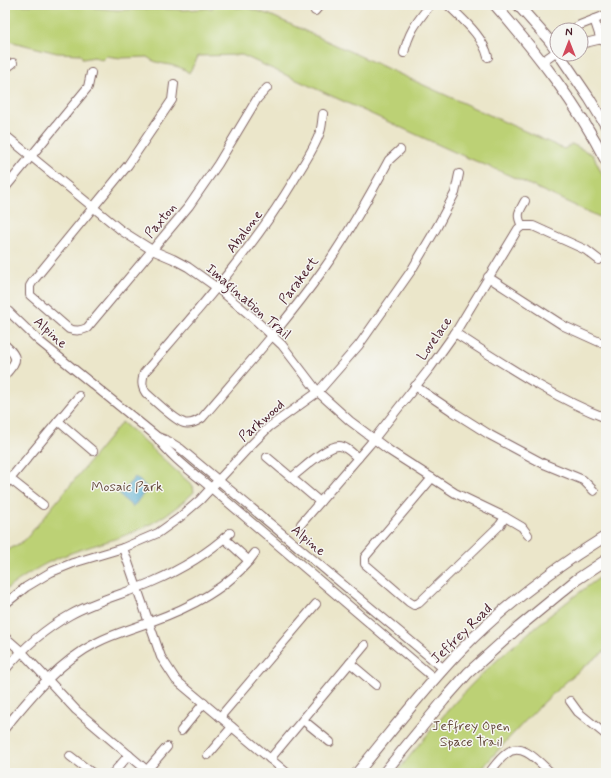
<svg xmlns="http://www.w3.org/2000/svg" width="611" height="778" viewBox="0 0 611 778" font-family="Mynerve,sans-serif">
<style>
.green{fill:#bcd175;stroke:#837850}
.water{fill:#53aacf;stroke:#4e647d}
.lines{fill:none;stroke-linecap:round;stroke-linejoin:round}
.minor-casing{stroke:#826563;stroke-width:10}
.major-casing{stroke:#826563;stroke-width:12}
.minor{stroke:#fff;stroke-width:8}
.major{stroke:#fff;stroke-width:10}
.labels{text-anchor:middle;stroke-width:3;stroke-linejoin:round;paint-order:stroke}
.street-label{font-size:14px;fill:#4a1f2b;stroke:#f6f6f2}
.park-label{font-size:14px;fill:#664c3e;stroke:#f6f6f2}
</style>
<rect width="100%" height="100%" fill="#f6f6f2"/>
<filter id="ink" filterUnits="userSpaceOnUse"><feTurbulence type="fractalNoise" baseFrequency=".025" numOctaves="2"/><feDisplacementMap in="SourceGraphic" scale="8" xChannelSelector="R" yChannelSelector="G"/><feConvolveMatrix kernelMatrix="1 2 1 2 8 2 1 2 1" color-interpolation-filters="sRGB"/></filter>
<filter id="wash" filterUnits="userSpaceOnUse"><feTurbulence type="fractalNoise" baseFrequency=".012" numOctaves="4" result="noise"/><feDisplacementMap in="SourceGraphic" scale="16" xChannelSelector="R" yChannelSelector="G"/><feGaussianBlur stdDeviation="0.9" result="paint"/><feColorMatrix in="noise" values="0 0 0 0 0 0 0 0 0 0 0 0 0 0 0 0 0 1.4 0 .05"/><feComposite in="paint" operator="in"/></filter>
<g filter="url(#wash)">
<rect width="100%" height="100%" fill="#ebe6ca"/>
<g class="green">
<path d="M5 5H62L117 10 168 9 183 10 213 8 211 5H233L236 8 245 7 270 15 564 149 572 144 593 155 606 182V220L502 172 461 155 242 55 198 56 197 59 189 73C177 62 159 67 147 57L121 58 106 56 102 60 94 57 83 59 80 54 57 53 5 40Z"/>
<path d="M122 422C147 443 169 465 193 486L194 492C177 508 159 521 138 530 114 541 88 546 63 556 42 564 23 577 5 590V552L25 540Z"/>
<path d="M606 573V650C557 685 517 728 478 773H396C423 740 449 707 479 677 519 639 561 605 606 573Z"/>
</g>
<polygon class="water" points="135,477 148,488 133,507 119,495"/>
</g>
<g filter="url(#ink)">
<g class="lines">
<defs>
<g id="minor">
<path d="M448 5C463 20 483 36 488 57"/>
<polyline points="315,11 320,5"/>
<polyline points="594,19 601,40"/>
<polyline points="572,30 580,25 606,15"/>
<polyline points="581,44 606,38"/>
<path d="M404 53C409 31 417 22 430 5"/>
<polyline points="543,61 557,51"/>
<polyline points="5,69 13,63"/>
<path d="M174 84 172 100 128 165 33 281 30 286V295L69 329C76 331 80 331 87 328L189 206 218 164 257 99 267 88"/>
<path d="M323 114C322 120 322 127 320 132 315 148 302 166 294 180 252 250 197 311 144 373 142 381 141 386 146 393 155 401 173 419 184 423 190 425 196 422 202 418 243 370 286 322 323 270 348 235 369 197 389 160L400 150"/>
<polyline points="5,135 122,231 152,250 173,259 188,267 216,287 251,316 282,345 318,392 350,421 390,451 432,478 455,493 505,517 522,527 528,535"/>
<polyline points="5,188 88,87 91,73"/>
<path d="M522 226C516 214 519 212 525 201"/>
<polyline points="488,277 564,326 606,345"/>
<path d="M5 308 38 340 155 435C168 453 185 467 203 481L435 679"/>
<path d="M455 333C504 364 552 397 606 418"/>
<path d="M5 345C20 359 17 360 5 375"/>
<polyline points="415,386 452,411 490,435 544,464 583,480 594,491"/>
<polyline points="58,421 93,451"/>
<polyline points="155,436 168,441 181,449 444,669"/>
<polyline points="267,457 320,502"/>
<polyline points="5,475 43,505"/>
<path d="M292 477C302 470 326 446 339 446 346 446 353 454 358 458"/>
<polyline points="432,478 365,557 365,564 409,602 414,605 419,603 500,525 505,517"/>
<polyline points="5,485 79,396"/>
<polyline points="301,524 370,444 430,368 455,333 518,229 522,226 533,226 586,250 599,260"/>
<polyline points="224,538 249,561"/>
<polyline points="123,548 161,657 176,680 287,773"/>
<polyline points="5,604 26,587 51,572 73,563 123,548 158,533 179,518 200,500 252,444 269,427 318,392 359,345 411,271 437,227 455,193 459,174"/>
<polyline points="5,637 21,651 76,710 150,773"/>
<polyline points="350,663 376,685"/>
<path d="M5 670C24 647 43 630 70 615 96 600 125 594 152 582 180 570 207 554 230 533"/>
<polyline points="570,701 578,712 606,735"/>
<polyline points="220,717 316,604"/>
<polyline points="303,720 330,742"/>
<path d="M5 728C31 696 59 662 96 643 113 634 132 629 150 622 189 608 230 588 255 553"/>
<polyline points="181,731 204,703"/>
<polyline points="208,755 232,727"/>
<polyline points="70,756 92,773"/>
<polyline points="270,759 365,645"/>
<polyline points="147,770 167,747"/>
<polyline points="113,773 129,755"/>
<path d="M489 773C494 767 499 759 506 754 521 740 540 763 551 773"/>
</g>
<g id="major">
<path d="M495 5C537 53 577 104 606 161"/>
<polyline points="518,5 549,40 557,51"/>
<polyline points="559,54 589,98 606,126"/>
<path d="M357 773C391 732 424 688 461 650 504 606 554 568 606 536"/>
<polyline points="384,773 444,700 468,673 519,627 576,580 606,560"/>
</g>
</defs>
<use href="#minor" class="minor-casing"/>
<use href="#major" class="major-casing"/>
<use href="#minor" class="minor"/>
<use href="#major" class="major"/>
</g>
</g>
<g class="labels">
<g class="street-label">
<text transform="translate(160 220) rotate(-50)" y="5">Paxton</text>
<text transform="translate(244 231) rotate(-53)" y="5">Abalone</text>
<text transform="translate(298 280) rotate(-53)" y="5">Parakeet</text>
<text transform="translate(249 301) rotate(41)" y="5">Imagination Trail</text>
<text transform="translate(51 332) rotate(42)" y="5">Alpine</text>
<text transform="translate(434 338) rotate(-55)" y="5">Lovelace</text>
<text transform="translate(261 420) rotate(-41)" y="5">Parkwood</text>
<text transform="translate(309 540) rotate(40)" y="5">Alpine</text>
<text transform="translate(461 633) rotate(-44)" y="5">Jeffrey Road</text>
</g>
<g class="park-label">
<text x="127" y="491">Mosaic Park</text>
<text x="471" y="730">Jeffrey Open<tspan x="471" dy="16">Space Trail</tspan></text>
</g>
</g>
<rect width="611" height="778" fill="none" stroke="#f6f6f2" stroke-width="20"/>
<g transform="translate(569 42)"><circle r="19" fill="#f6f6f2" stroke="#b1a0a2"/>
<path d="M0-3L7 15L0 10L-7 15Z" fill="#d1495b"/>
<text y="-6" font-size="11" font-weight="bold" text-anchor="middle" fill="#4a1f2b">N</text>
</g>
</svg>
